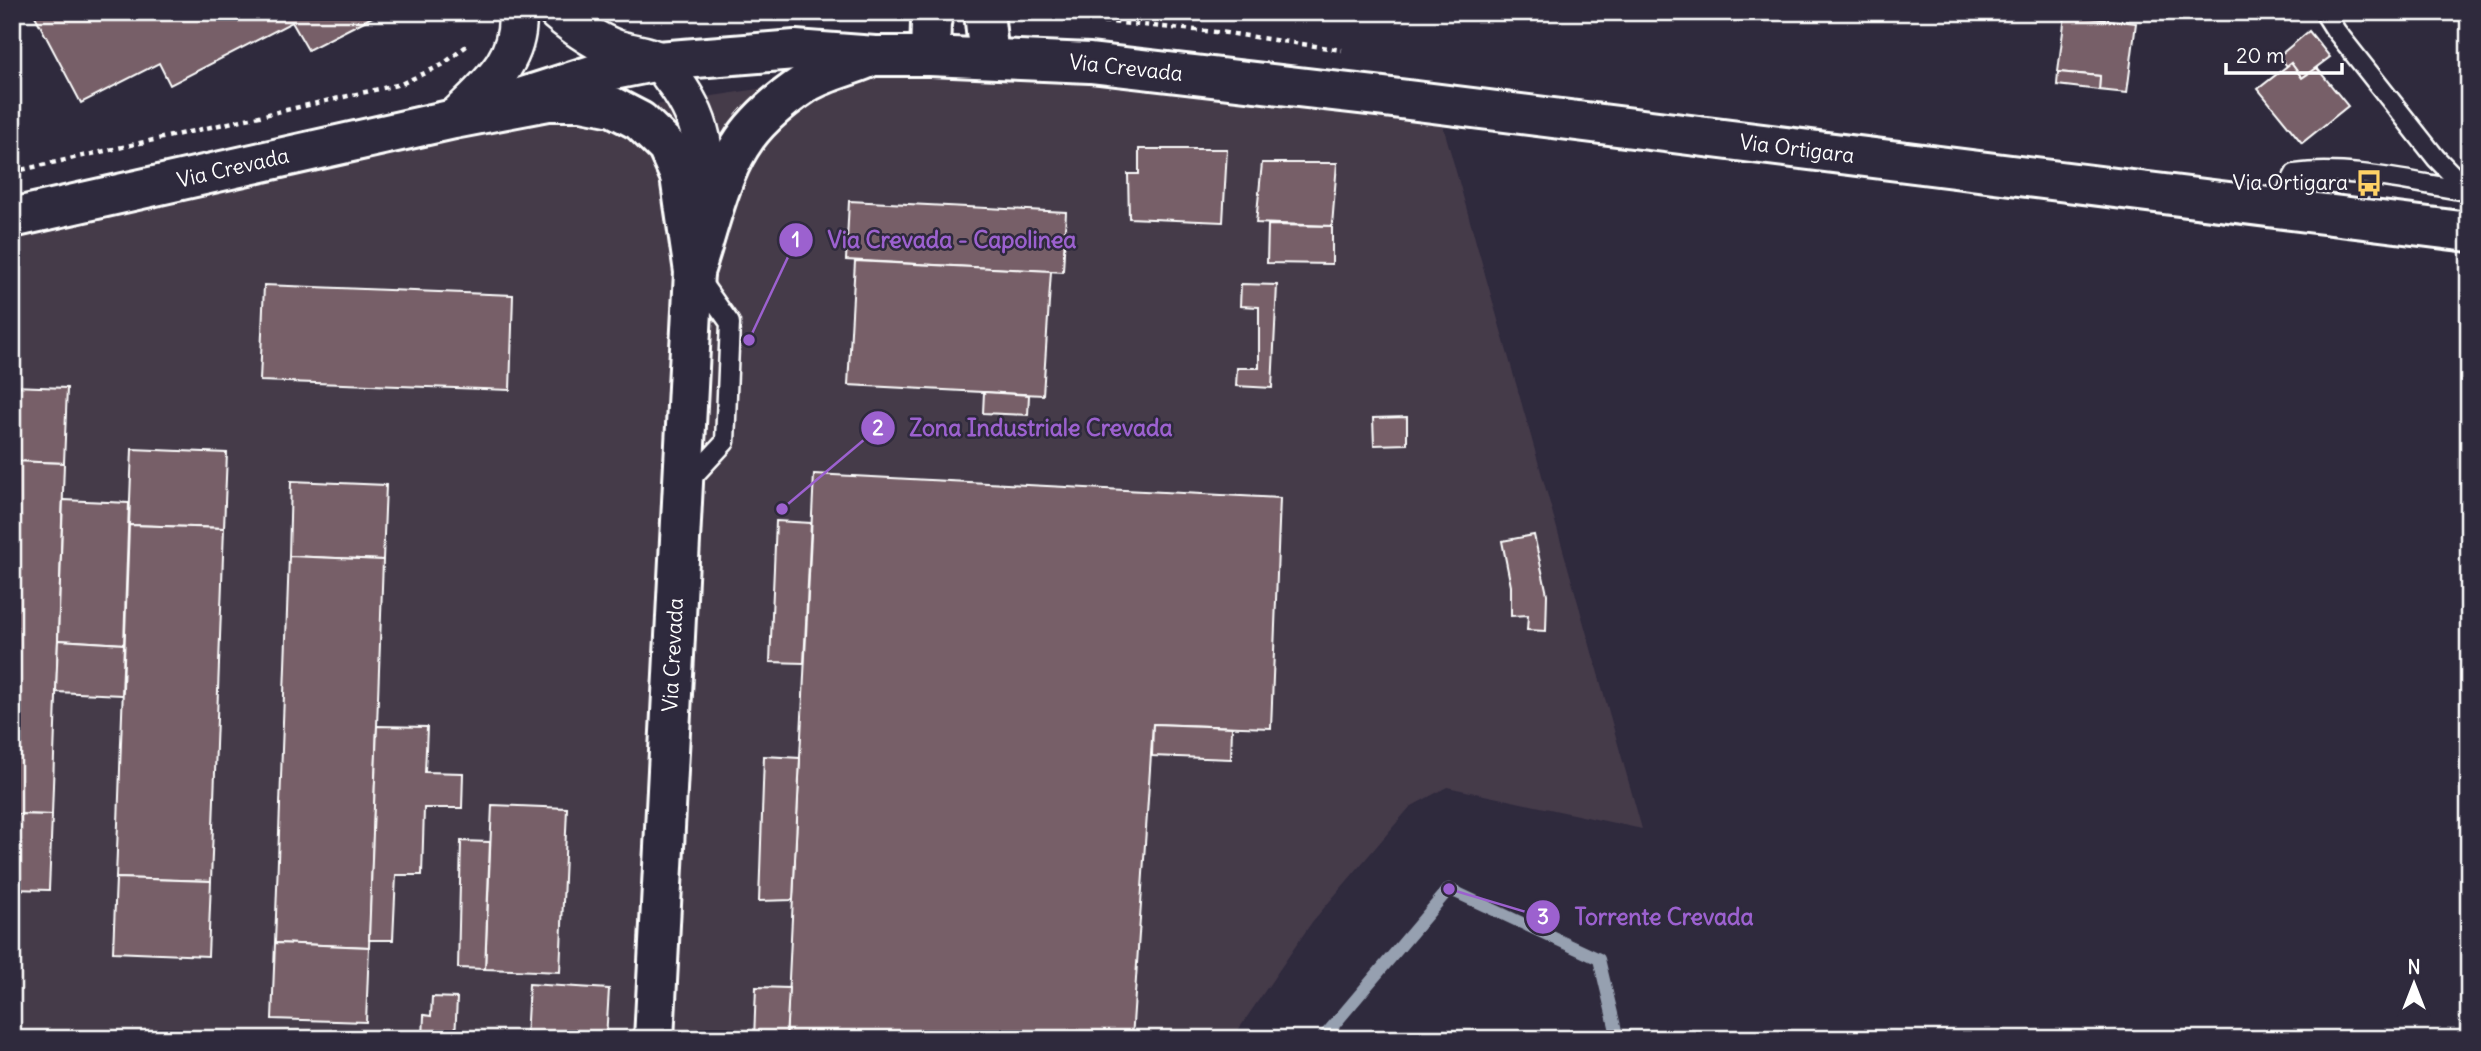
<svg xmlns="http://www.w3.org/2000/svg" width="2481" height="1051" viewBox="0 0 2481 1051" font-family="Delius,sans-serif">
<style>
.built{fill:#453a4a}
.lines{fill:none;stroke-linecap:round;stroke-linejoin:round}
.stream{stroke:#96a0b0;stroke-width:12}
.building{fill:#775f67;stroke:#fff;stroke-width:2}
.service-casing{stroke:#fff;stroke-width:23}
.minor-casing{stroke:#fff;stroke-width:42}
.tertiary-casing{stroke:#fff;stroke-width:44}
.secondary-casing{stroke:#fff;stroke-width:44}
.primary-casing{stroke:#fff;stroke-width:44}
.path{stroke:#fff;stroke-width:4.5;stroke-dasharray:5 5;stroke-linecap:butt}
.service{stroke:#2f2a3d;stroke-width:18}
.minor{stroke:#2f2a3d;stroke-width:37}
.tertiary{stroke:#2f2a3d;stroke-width:38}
.secondary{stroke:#2f2a3d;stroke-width:38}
.primary{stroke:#2f2a3d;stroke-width:38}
.labels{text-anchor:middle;stroke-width:5;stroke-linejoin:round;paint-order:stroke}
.street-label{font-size:21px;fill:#fff;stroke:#2f2a3d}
.poi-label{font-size:21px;fill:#fff;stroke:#2f2a3d;text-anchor:end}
.leader{fill:none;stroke:#9c61cf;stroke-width:2.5}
.callout-dot{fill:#9c61cf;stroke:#2f2a3d;stroke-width:2.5}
.mark-label{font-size:21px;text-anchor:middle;font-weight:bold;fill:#fff}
.callout-label{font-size:23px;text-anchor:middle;font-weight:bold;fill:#9c61cf;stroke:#2f2a3d;stroke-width:5;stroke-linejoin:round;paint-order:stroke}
</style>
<rect width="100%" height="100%" fill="#2f2a3d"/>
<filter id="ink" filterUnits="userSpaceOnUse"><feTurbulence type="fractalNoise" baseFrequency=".0143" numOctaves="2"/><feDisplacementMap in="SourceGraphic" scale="14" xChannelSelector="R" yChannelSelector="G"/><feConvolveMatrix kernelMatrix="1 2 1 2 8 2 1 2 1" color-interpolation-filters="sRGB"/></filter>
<g filter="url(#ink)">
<polygon class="built" points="854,74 1108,78 1442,122 1642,829 1447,787 1410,807 1312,922 1232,1039 12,1039 12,232 553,121"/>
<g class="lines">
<polyline class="stream" points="1322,1039 1449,889 1599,959 1618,1039"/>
</g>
<g class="building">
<polygon points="33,12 382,12 308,50 292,22 170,85 159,63 81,103"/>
<polygon points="2065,12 2094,12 2094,18 2065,15"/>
<polygon points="2065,15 2136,23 2127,93 2099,90 2100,76 2058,72"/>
<polygon points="2309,31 2330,57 2302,78 2291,63 2287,66 2279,56"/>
<polygon points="2291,63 2302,78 2317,68 2348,106 2302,143 2258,89"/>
<polygon points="2058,72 2100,76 2099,90 2057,85"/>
<polygon points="1139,149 1227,149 1223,222 1129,218 1128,174 1139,174"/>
<polygon points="1262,163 1337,163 1332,226 1256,223"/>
<polygon points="849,201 1066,212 1063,272 846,260"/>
<polygon points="1268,225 1332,226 1332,264 1267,263"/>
<polygon points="855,261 1051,271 1043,395 848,385"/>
<polygon points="1241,284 1277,285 1272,388 1236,386 1237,368 1259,368 1259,307 1240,306"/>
<polygon points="264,285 513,295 510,390 260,381"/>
<polygon points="12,386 67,388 64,463 12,461"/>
<polygon points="984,392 1029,395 1028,415 983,413"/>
<polygon points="1407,417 1407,444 1374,445 1373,418"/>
<polygon points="132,449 227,453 224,528 129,525"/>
<polygon points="12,461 64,463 52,815 12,814"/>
<polygon points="814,474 1280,498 1271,728 1153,724 1132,1039 786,1039"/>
<polygon points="291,481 386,485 383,560 289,556"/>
<polygon points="63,500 129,503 124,644 58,640"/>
<polygon points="776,521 811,523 804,663 770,662"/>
<polygon points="129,525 224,528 211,881 116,878"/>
<polygon points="1534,535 1547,594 1546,631 1527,630 1528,615 1511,616 1511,586 1502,541"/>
<polygon points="289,556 383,560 369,947 275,943"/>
<polygon points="58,640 124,644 122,695 56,692"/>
<polygon points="1153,724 1232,727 1231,759 1152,756"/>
<polygon points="377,726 427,727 425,772 463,773 462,808 424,808 422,875 396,875 393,940 369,940"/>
<polygon points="764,756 800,758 793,900 759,901"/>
<polygon points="492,805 567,808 560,972 485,969"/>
<polygon points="12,814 52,815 49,890 12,889"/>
<polygon points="461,841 490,842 485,969 458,968"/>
<polygon points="116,878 211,881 208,956 113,952"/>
<polygon points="275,943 369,947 366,1022 272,1019"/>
<polygon points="529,984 609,989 606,1039 526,1039"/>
<polygon points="756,987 789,988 786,1039 754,1039"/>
<polygon points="432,997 457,998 455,1039 423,1039 424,1015 431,1016"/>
</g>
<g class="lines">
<defs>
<g id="service">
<polyline points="2324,12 2336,31 2436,158 2469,192"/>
<path d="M2284 210 2290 183 2295 174C2347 166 2415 183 2467 191"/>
<polyline points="687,483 725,442 730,323 698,278"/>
</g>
<g id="minor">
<path d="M557 12C575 27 594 41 616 49 629 53 647 54 658 61 664 65 670 76 675 82 712 133 705 167 699 226"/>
<path d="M454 119C486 87 521 62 517 12"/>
</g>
<g id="tertiary">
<polyline points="984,12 989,58"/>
<polyline points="930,56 931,22 934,12"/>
</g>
<g id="secondary">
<polyline points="520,98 598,73 658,61 795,50 875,56 930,56 1090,63 1376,96 2469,232"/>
<path d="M694 272C707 234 719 179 740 146 755 121 782 99 806 83 824 72 847 67 866 59"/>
</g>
<polyline id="primary" points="12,218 454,119 548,101 582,101 613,107 640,121 667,147 680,176 694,272 654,1039"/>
</defs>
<use href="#service" class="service-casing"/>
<use href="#minor" class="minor-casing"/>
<use href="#tertiary" class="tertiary-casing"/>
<use href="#secondary" class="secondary-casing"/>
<use href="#primary" class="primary-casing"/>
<g class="path">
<polyline points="1024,12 1046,16 1227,33 1342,50"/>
<polyline points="12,172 401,84 442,65 469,44"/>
</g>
<use href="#service" class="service"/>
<use href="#minor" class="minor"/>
<use href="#tertiary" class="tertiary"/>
<use href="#secondary" class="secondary"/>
<use href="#primary" class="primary"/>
</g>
</g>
<defs>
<symbol id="bus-bare" viewBox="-9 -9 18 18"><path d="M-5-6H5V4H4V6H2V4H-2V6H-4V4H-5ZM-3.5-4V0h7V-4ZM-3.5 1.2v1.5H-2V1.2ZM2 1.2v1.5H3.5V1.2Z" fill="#ffd166" stroke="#2f2a3d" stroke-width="2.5" paint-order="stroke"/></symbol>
</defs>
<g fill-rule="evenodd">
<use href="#bus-bare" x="2350" y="164" width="38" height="38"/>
</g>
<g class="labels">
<g class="street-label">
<text transform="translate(1126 68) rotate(6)" y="7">Via Crevada</text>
<text transform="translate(1797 149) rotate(7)" y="7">Via Ortigara</text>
<text transform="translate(233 168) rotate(-13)" y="7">Via Crevada</text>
<text transform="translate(673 655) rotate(-87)" y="7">Via Crevada</text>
</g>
<g class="poi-label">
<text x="2348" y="190">Via Ortigara</text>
</g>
</g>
<path class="leader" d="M749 340L796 240M782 509L878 428M1449 889L1543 917"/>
<g class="callout-dot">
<circle cx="749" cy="340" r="7"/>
<circle cx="782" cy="509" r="7"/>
<circle cx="1449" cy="889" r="7"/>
<circle cx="796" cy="240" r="18"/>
<circle cx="878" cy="428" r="18"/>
<circle cx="1543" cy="917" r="18"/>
</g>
<g class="mark-label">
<text x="796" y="247">1</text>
<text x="878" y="435">2</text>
<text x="1543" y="924">3</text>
</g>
<g class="callout-label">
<text x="952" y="248">Via Crevada - Capolinea</text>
<text x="1041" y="436">Zona Industriale Crevada</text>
<text x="1664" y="925">Torrente Crevada</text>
</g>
<rect width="2481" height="1051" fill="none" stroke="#2f2a3d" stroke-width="42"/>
<rect x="21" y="21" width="2439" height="1009" fill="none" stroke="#fff" stroke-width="2.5" filter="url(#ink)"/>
<g transform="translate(2414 984)" stroke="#2f2a3d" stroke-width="5" paint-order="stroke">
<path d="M0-5L12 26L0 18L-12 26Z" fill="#ffffff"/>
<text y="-10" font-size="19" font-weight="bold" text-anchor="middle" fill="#ffffff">N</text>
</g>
<path d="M2226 63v10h116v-10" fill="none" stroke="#ffffff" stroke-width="3.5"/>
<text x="2236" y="63" font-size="21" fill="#ffffff" stroke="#2f2a3d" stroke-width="5" paint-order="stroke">20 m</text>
</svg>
